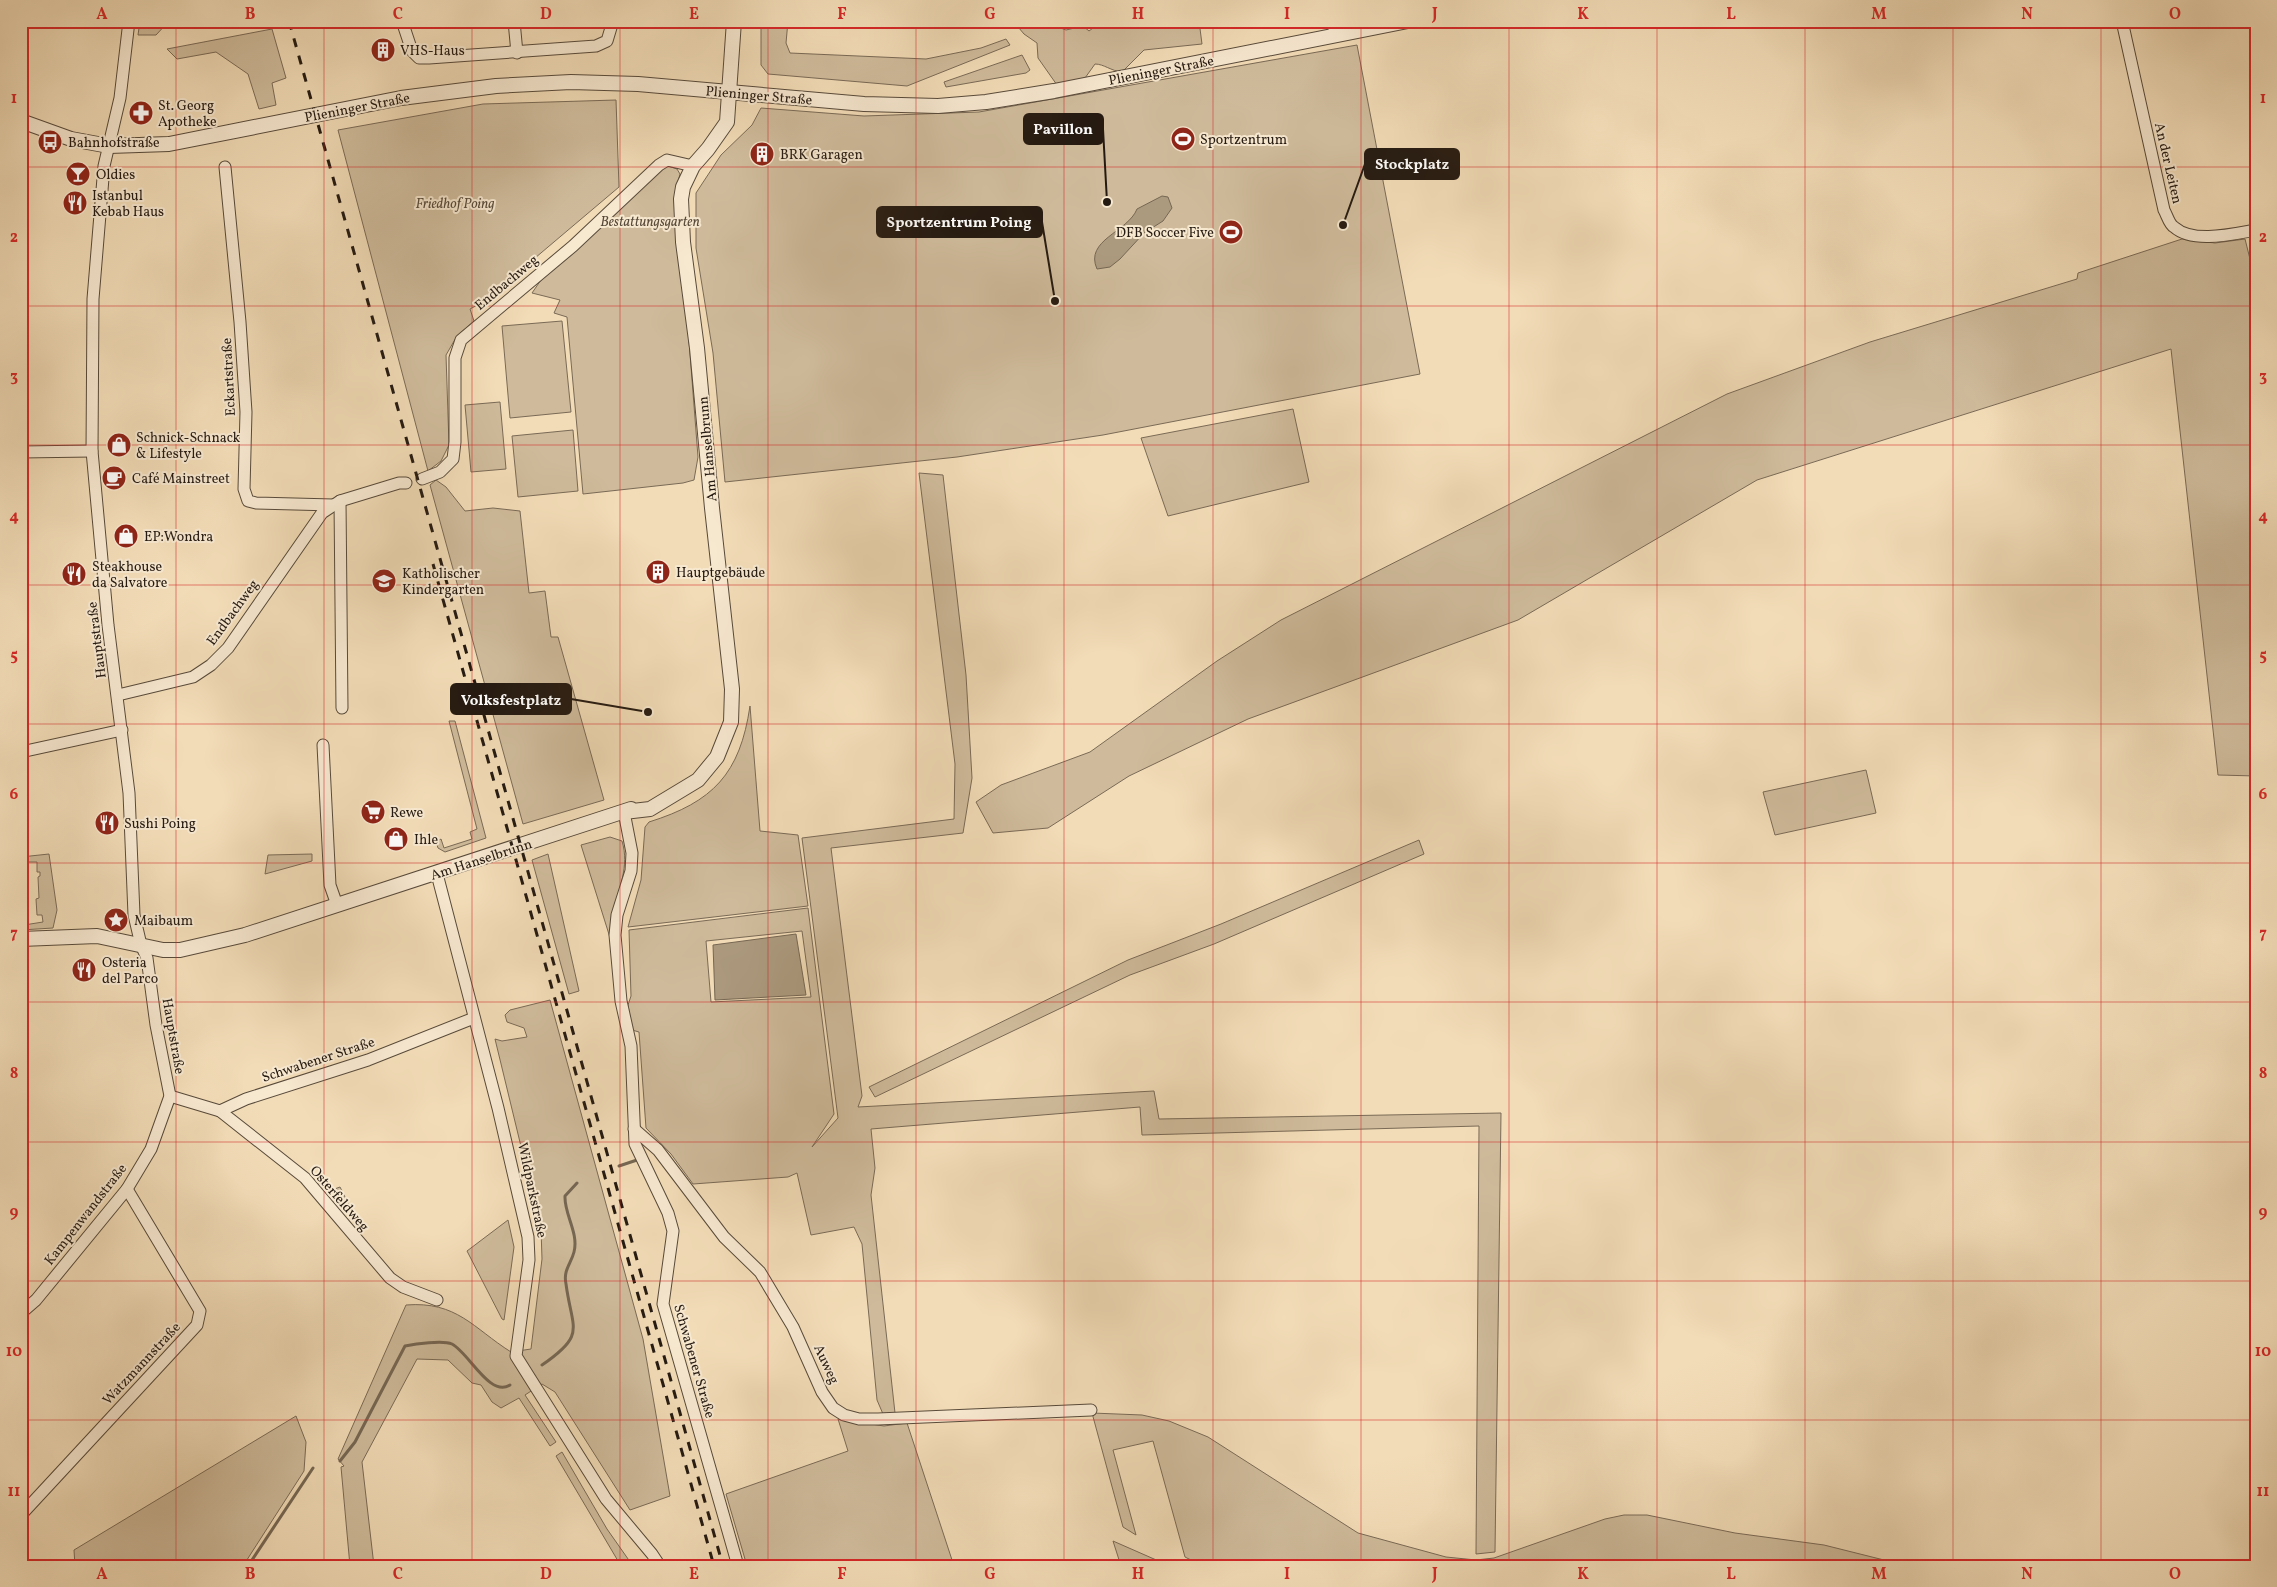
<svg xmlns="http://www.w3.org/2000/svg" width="2277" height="1587" viewBox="0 0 2277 1587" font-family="Vollkorn,serif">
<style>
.green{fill:#cfbb9b;stroke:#7a6a56;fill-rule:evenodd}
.water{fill:#ac9a7f;stroke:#766753}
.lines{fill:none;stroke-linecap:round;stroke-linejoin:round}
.stream{stroke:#766753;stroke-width:3}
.minor-casing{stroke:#584a3a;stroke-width:13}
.tertiary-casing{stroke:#584a3a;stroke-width:16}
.minor{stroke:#f7e8d0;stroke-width:11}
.tertiary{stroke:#f7e8d0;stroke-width:14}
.rail{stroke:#251a11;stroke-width:3;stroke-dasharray:9 9;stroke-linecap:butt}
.grid{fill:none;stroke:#d62828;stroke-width:1;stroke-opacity:0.55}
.labels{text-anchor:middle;stroke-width:4;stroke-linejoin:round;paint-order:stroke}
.poi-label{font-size:14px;fill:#251a11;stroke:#f7e8d0;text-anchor:start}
.street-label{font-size:14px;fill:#251a11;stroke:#f7e8d0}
.park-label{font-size:14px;font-style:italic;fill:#584a3a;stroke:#f7e8d0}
.leader{fill:none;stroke:#251a11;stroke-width:2}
.callout-dot{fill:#251a11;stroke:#f7e8d0;stroke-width:2}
.callout{fill:#251a11;stroke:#251a11;stroke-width:2}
.callout-label{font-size:15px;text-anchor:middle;font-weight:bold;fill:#fff}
.neatline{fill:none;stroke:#d62828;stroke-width:2}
.grid-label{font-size:16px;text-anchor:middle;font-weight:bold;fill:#d62828}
</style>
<rect width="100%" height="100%" fill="#f2dcb7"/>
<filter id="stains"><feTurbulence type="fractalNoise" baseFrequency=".004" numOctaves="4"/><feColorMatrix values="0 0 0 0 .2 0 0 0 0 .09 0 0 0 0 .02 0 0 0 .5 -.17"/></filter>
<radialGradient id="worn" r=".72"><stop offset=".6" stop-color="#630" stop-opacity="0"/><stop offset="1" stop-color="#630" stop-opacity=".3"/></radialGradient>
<g class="green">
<polygon points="140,21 169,21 156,35 138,35"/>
<polygon points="761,21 788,21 786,43 790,53 926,59 981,48 1006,39 1010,45 907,86 768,74 761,65"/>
<path d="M1013 21 1053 25 1066 30 1083 26 1089 31 1093 28 1163 21H1199L1202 44 1144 50 1122 72C1111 71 1104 64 1095 64L1085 78 1057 85 1038 58 1037 43 1024 34Z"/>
<polygon points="272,29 286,78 272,83 276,105 259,109 248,74 216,52 177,59 167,49"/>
<polygon points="1357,45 1420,374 1103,435 957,457 725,482 713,353 696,248 696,193 721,155 752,125 761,108 864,116 979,112"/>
<polygon points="1022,55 1030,70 1026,73 946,87 944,82"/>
<polygon points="616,100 619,187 483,302 470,309 474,321 457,336 446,355 449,445 441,461 428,471 338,130 483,104"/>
<polygon points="668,166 677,169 680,174 677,186 698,457 694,480 683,483 583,494 567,317 554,313 560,300 532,293 543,277 659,169"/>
<polygon points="2182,239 2215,243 2245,239 2256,283 2256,776 2218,775 2171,349 1757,480 1518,620 1248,719 1129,776 1048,828 993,833 976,802 1001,785 1090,752 1217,661 1281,620 1727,394 1870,342 2077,279 2078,273"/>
<polygon points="562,321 571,412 510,418 502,326"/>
<polygon points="500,402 506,469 471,472 465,405"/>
<polygon points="1293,409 1309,482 1168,516 1141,438"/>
<polygon points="573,430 578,491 518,497 512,436"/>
<path d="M919 473 943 475 966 675 972 778 963 833 831 848 862 1096 858 1107 1154 1091 1159 1119 1501 1113 1495 1552 1476 1554 1479 1126 1142 1135 1140 1107 871 1129 875 1168 871 1195 895 1413 883 1414 877 1400 862 1244 854 1227 811 1235 797 1173 788 1177 693 1184 671 1154 646 1128 639 1032 632 1030 628 1005 631 996 629 930 808 908 834 1114 812 1147 838 1118 802 838 954 819 955 764ZM802 931 811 997 711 1002 706 941Z"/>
<polygon points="436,480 446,487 465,511 493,508 520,511 529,593 545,591 551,637 558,637 604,800 523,824 430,485"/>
<path d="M750 706 760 831 798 835 808 906 628 927 641 880 645 827 649 822C713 802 740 774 750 706Z"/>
<polygon points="449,721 455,721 486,838 445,852 438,848 436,842 441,839 444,848 472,839 470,832 477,829"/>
<polygon points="1866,770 1876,813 1775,835 1763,792"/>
<path d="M610 837 622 841C630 867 618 888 614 913 612 923 612 934 612 944L581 845Z"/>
<polygon points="1419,840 1424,854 1214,944 1130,975 875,1097 869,1087 1128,960 1221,924"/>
<polygon points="49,854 57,910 53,928 21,930 21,912 24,925 43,922 42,915 37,915 36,899 39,898 38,877 40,876 40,872 37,872 37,862 21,862 21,857"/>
<polygon points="312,854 312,861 265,874 268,855"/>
<polygon points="548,854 579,991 569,994 532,860"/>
<path d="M550 1000 643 1339 670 1496 630 1510 555 1392 542 1384 525 1395 556 1442 550 1446 519 1398 501 1408 492 1402 481 1385 472 1383 448 1360 417 1359 362 1462 374 1566H350L341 1467 344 1466 338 1459 406 1305C457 1301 473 1328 511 1352L531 1349 542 1259 541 1229 495 1039 502 1041 527 1037 524 1028 507 1022 505 1015 510 1010Z"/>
<polygon points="340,1187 351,1209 345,1212 329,1191"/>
<polygon points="508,1220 514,1247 504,1320 502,1319 467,1251"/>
<polygon points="1092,1413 1142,1415 1169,1421 1208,1437 1358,1533 1446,1557 1476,1560 1494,1558 1605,1519 1624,1515 1647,1515 1735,1533 1824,1545 1888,1561 1896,1566 1203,1566 1185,1557 1153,1441 1113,1450 1136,1535 1123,1527"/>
<polygon points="296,1416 306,1442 304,1471 243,1566 75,1566 74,1550"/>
<polygon points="838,1419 884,1426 907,1423 954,1566 747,1566 726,1494 848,1451"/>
<polygon points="562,1452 607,1529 633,1566 621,1566 556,1456"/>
<polygon points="1113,1541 1170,1566 1121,1566"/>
</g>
<g class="water">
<path d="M1162 196 1168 197 1172 208 1163 221 1144 233 1120 259 1110 267 1097 269C1084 240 1128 232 1137 209Z"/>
<polygon points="796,934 806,995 715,1000 713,945"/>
</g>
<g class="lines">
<g class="stream">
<polyline points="619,1166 637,1160"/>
<path d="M542 1365C587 1334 572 1330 566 1284 563 1270 571 1264 574 1252 579 1233 564 1214 565 1196L577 1183"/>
<path d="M340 1461 355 1442 405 1346C415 1344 443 1340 452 1344 469 1353 490 1398 510 1385"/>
<polyline points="248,1566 313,1468"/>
</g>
<defs>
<g id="minor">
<polyline points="402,21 412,51 419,58 429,58 596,46 607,41 613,21"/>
<polyline points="514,21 517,53"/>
<polyline points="1333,21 1335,35"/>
<path d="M2122 21 2164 210C2167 215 2169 224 2174 227 2193 244 2233 234 2256 230"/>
<polyline points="225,167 240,322 246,412 244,489 248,501 256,503 333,505"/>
<polyline points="21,452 92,451"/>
<polyline points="422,479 440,472 453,459 455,442 455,358 461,340 573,246 659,165 667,160 693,166"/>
<polyline points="340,501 342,708"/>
<polyline points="118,695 193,677 211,665 228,648 322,513 340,501 399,483 406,483"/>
<polyline points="323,745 330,885 337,905"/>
<polyline points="21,752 122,730"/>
<polyline points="624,812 632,853 631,871 617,915 615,935 621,1001 631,1046 635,1144 668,1213 673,1231 663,1304 738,1566"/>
<polyline points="437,874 498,1108 528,1237 529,1260 516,1356 606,1499 652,1554 660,1566"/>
<polyline points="170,1096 220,1111 246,1099 368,1060 474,1018"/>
<polyline points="220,1111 305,1178 390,1278 403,1287 437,1300"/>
<polyline points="634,1129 658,1150 724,1237 760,1272 793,1327 822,1392 833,1408 844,1415 859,1419 878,1419 1091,1410"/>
<polyline points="21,1313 36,1300 127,1189 151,1149 170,1096 156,1025 147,958 141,945 134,915 129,793 108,625 92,451 93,299 104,166 120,98 129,21"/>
<polyline points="21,1515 197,1325 200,1311 127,1189"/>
</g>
<g id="tertiary">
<polyline points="21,121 71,139 109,146 169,144 401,98 496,86 571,82 638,84 864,104 938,106 986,102 1054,91 1408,21"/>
<polyline points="624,812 650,809 698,780 717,757 731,722 732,689 712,508 697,348 683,242 681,199 683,187 693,166 708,149 727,122 734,21"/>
<polyline points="21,939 97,936 163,950 180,950 245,935 631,809"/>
</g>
</defs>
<use href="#minor" class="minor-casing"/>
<use href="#tertiary" class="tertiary-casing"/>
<use href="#minor" class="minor"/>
<use href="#tertiary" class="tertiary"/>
<g class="rail">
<polyline points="289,21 723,1566"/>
<polyline points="433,564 714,1566"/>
</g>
</g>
<path class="grid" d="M176 21V1566M324 21V1566M472 21V1566M620 21V1566M768 21V1566M916 21V1566M1064 21V1566M1213 21V1566M1361 21V1566M1509 21V1566M1657 21V1566M1805 21V1566M1953 21V1566M2101 21V1566M21 167H2256M21 306H2256M21 445H2256M21 585H2256M21 724H2256M21 863H2256M21 1002H2256M21 1142H2256M21 1281H2256M21 1420H2256"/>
<defs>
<symbol id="building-disc" viewBox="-11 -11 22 22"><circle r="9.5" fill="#8f2418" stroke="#f7e8d0"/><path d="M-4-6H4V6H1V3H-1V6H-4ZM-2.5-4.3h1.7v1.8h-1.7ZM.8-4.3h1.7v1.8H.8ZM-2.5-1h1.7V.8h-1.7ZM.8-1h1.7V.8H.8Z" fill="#fff"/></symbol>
<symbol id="pharmacy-disc" viewBox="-11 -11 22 22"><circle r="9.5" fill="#8f2418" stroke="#f7e8d0"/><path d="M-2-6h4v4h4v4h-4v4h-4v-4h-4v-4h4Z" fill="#fff"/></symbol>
<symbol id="stadium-disc" viewBox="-11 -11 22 22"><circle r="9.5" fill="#8f2418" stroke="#f7e8d0"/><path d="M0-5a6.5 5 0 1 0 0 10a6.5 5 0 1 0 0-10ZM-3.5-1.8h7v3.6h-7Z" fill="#fff"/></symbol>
<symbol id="bus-disc" viewBox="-11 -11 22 22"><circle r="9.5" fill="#8f2418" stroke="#f7e8d0"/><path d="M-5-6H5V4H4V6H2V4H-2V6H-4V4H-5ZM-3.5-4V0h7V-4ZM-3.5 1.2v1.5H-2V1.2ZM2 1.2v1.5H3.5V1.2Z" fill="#fff"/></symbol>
<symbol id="bar-disc" viewBox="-11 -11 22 22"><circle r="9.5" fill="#8f2418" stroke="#f7e8d0"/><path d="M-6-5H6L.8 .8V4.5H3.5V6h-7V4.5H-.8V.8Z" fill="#fff"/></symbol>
<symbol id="restaurant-disc" viewBox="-11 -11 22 22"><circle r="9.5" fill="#8f2418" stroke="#f7e8d0"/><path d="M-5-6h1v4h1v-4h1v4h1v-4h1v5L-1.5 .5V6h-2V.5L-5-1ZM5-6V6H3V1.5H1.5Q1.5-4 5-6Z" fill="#fff"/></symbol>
<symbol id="shop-disc" viewBox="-11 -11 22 22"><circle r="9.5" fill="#8f2418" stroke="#f7e8d0"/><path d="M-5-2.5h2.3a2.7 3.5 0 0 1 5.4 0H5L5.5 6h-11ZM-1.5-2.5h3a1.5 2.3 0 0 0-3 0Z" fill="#fff"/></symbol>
<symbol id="cafe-disc" viewBox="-11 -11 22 22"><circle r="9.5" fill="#8f2418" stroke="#f7e8d0"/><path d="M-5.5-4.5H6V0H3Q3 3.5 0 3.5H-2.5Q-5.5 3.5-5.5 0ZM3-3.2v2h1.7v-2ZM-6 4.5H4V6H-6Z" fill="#fff"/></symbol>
<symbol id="school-disc" viewBox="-11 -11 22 22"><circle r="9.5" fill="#8f2418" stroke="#f7e8d0"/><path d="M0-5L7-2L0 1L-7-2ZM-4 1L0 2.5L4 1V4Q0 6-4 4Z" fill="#fff"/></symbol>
<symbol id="supermarket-disc" viewBox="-11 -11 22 22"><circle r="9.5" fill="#8f2418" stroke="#f7e8d0"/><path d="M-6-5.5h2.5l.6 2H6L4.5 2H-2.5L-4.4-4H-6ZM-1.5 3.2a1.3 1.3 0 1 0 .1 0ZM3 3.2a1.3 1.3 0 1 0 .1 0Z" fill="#fff"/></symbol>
<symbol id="sight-disc" viewBox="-11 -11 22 22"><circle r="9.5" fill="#8f2418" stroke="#f7e8d0"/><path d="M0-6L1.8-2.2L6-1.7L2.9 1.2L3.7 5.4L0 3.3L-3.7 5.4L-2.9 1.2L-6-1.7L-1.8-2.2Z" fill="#fff"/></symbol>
</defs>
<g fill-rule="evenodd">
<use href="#building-disc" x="369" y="36" width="28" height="28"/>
<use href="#pharmacy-disc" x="127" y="99" width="28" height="28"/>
<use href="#stadium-disc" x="1169" y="125" width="28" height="28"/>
<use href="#bus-disc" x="36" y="128" width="28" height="28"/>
<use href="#building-disc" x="748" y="140" width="28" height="28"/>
<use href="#bar-disc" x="64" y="160" width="28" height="28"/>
<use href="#restaurant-disc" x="61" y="189" width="28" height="28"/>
<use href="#stadium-disc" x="1217" y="218" width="28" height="28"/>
<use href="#shop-disc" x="105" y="431" width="28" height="28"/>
<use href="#cafe-disc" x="100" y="464" width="28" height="28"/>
<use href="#shop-disc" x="112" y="522" width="28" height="28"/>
<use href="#building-disc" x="644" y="558" width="28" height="28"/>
<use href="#restaurant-disc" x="60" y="560" width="28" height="28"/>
<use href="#school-disc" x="370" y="567" width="28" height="28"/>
<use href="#supermarket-disc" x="359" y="798" width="28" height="28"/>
<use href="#restaurant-disc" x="93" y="809" width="28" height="28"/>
<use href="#shop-disc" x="382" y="825" width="28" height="28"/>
<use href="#sight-disc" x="102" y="906" width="28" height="28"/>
<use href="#restaurant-disc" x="70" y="956" width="28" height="28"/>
</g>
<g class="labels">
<g class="poi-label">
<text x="400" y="55">VHS-Haus</text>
<text x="158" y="110">St. Georg<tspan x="158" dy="16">Apotheke</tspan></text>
<text x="1200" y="144">Sportzentrum</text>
<text x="68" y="147">Bahnhofstraße</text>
<text x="780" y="159">BRK Garagen</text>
<text x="96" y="179">Oldies</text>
<text x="92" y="200">Istanbul<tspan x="92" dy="16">Kebab Haus</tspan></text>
<text x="1214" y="237" text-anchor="end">DFB Soccer Five</text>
<text x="136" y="442">Schnick-Schnack<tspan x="136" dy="16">&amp; Lifestyle</tspan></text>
<text x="132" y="483">Café Mainstreet</text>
<text x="144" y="541">EP:Wondra</text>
<text x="92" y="571">Steakhouse<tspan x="92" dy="16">da Salvatore</tspan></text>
<text x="676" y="577">Hauptgebäude</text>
<text x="402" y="578">Katholischer<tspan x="402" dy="16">Kindergarten</tspan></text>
<text x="390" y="817">Rewe</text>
<text x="124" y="828">Sushi Poing</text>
<text x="414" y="844">Ihle</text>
<text x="134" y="925">Maibaum</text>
<text x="102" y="967">Osteria<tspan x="102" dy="16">del Parco</tspan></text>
</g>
<g class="street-label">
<text transform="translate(1161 70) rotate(-11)" y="5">Plieninger Straße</text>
<text transform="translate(759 95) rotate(5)" y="5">Plieninger Straße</text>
<text transform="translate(357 107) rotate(-11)" y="5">Plieninger Straße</text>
<text transform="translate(2169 163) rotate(77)" y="5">An der Leiten</text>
<text transform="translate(506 282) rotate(-40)" y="5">Endbachweg</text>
<text transform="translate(228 377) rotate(-93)" y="5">Eckartstraße</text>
<text transform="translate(707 449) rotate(-95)" y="5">Am Hanselbrunn</text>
<text transform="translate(232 612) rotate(-54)" y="5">Endbachweg</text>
<text transform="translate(96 640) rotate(-97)" y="5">Hauptstraße</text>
<text transform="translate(481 859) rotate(-18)" y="5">Am Hanselbrunn</text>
<text transform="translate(174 1036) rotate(80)" y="5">Hauptstraße</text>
<text transform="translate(318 1059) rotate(-18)" y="5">Schwabener Straße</text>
<text transform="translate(533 1190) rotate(78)" y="5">Wildparkstraße</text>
<text transform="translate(340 1198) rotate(49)" y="5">Osterfeldweg</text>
<text transform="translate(85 1214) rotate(-52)" y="5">Kampenwandstraße</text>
<text transform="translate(695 1361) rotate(74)" y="5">Schwabener Straße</text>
<text transform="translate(141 1363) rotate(-47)" y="5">Watzmannstraße</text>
<text transform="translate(827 1364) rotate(65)" y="5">Auweg</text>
</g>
<g class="park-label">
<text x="455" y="208">Friedhof Poing</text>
<text x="650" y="226">Bestattungsgarten</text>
</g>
</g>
<path class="leader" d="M1107 202L1103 129M1343 225L1365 164M1055 301L1042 222M648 712L571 699"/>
<g class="callout-dot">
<circle cx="1107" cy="202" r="5"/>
<circle cx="1343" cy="225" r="5"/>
<circle cx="1055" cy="301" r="5"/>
<circle cx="648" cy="712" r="5"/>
</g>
<g class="callout">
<rect x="1024" y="114" width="79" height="30" rx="5"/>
<rect x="1365" y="149" width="94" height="30" rx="5"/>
<rect x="877" y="207" width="165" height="30" rx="5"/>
<rect x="451" y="684" width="120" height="30" rx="5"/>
</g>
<g class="callout-label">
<text x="1063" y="134">Pavillon</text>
<text x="1412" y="169">Stockplatz</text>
<text x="959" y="227">Sportzentrum Poing</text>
<text x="511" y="705">Volksfestplatz</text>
</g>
<rect width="2277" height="1587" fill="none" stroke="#f2dcb7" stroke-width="55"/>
<rect x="28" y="28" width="2222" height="1532" class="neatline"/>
<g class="grid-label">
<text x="102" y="19">A</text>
<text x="250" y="19">B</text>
<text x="398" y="19">C</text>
<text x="546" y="19">D</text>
<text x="694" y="19">E</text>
<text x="842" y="19">F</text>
<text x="990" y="19">G</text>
<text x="1138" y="19">H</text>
<text x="1287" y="19">I</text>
<text x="1435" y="19">J</text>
<text x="1583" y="19">K</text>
<text x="1731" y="19">L</text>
<text x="1879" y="19">M</text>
<text x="2027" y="19">N</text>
<text x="2175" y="19">O</text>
<text x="14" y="103">1</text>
<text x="2263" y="103">1</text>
<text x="14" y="242">2</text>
<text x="2263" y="242">2</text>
<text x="14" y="381">3</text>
<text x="2263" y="381">3</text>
<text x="14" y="521">4</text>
<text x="2263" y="521">4</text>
<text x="14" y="660">5</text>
<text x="2263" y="660">5</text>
<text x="14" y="799">6</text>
<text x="2263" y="799">6</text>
<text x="14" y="938">7</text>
<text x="2263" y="938">7</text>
<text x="14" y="1078">8</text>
<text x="2263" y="1078">8</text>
<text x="14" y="1217">9</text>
<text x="2263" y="1217">9</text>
<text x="14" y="1356">10</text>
<text x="2263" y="1356">10</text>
<text x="14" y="1496">11</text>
<text x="2263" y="1496">11</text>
<text x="102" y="1579">A</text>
<text x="250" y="1579">B</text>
<text x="398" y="1579">C</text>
<text x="546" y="1579">D</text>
<text x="694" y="1579">E</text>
<text x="842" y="1579">F</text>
<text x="990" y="1579">G</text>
<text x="1138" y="1579">H</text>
<text x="1287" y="1579">I</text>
<text x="1435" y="1579">J</text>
<text x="1583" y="1579">K</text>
<text x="1731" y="1579">L</text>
<text x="1879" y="1579">M</text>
<text x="2027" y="1579">N</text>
<text x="2175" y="1579">O</text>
</g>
<rect width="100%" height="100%" filter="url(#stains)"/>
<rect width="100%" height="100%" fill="url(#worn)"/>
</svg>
